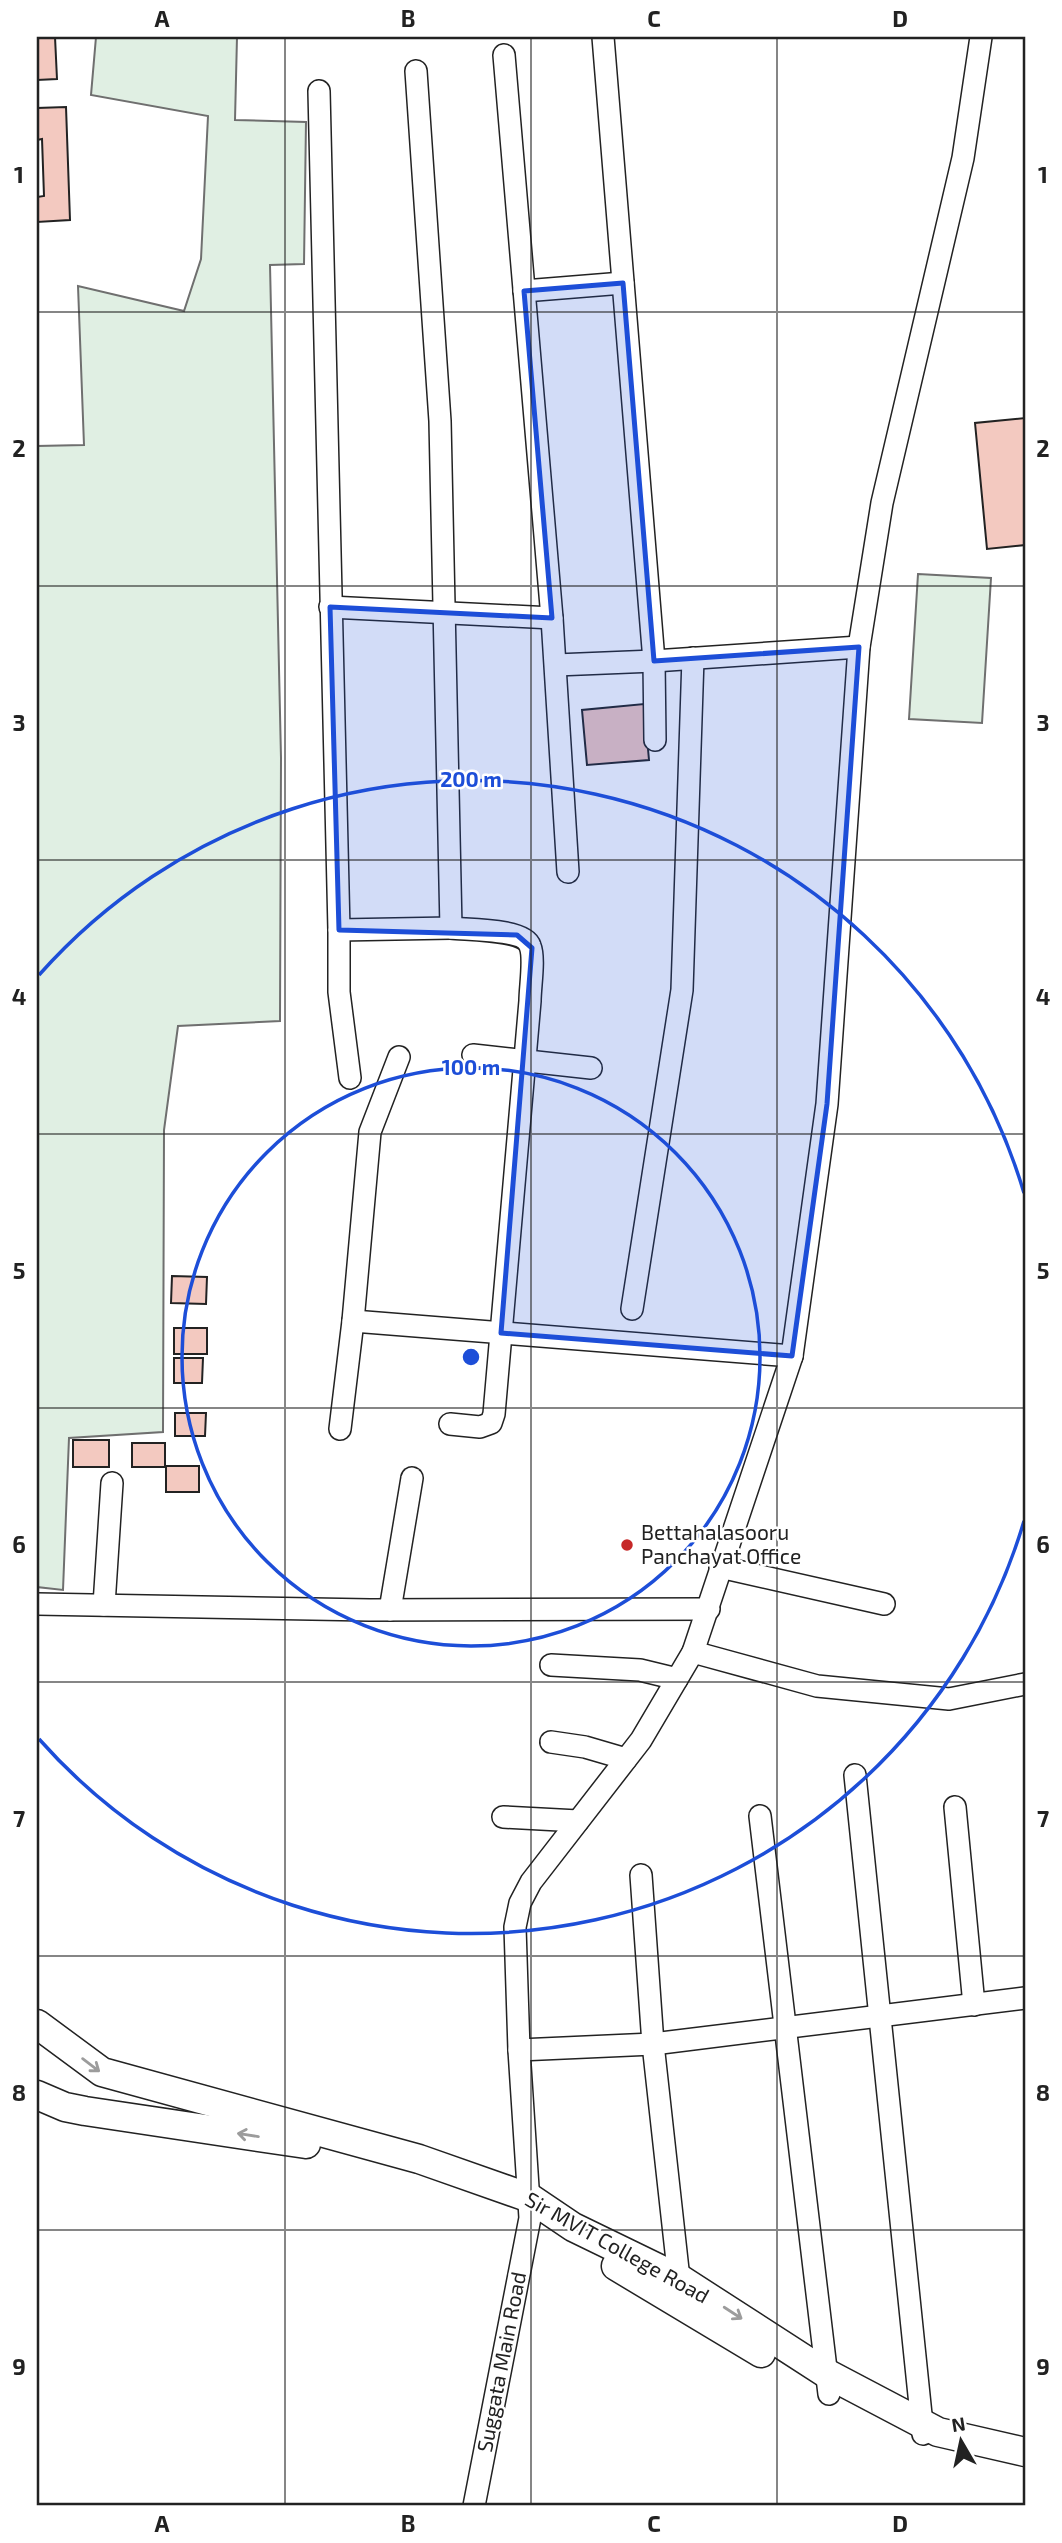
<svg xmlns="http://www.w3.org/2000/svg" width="1062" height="2543" viewBox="0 0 1062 2543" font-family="'Exo 2',sans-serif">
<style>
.green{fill:#e0efe3;stroke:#6f6f6f;stroke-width:2}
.building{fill:#f3c9c0;stroke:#222;stroke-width:2}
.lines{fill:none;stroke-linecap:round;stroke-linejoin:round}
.minor-casing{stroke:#222;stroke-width:24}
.major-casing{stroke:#222;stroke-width:31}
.minor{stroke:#fff;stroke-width:21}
.major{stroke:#fff;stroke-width:28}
.oneway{stroke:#9c9c9c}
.marked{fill:#1d4ed8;fill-opacity:0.2;stroke:#1d4ed8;stroke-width:5;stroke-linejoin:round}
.grid{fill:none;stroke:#222;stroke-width:2;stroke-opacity:0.55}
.ring{fill:none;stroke:#1d4ed8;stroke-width:3.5}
.poi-dot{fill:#c62828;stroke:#fff;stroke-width:2.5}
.labels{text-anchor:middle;stroke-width:5;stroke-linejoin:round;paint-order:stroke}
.poi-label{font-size:21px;fill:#222;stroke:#fff;text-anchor:start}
.street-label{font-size:21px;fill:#222;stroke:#fff}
.centre{fill:#1d4ed8;stroke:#fff;stroke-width:3.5}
.ring-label{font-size:21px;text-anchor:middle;font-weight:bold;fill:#1d4ed8;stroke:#fff;stroke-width:5;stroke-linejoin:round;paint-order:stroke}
.neatline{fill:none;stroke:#222;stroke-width:2.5}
.grid-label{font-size:23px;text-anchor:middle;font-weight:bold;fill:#222}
</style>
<rect width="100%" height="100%" fill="#fff"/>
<g class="green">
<polygon points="96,37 237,37 235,120 306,122 304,264 270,265 281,758 280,1021 178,1026 164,1130 163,1432 69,1438 63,1590 37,1587 37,446 84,445 78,286 184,311 201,259 208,116 91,95"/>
<polygon points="918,574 991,578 982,723 909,719"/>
</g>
<g class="building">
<polygon points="37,37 55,37 57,79 37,80"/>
<polygon points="66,107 70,220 37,222 37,197 44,196 42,139 37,140 37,108"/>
<polygon points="1025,418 1025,545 987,549 975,423"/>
<polygon points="644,704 649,760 587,765 582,710"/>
<polygon points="172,1276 207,1277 206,1304 171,1303"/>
<rect x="174" y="1328" width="33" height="26"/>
<polygon points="174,1358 203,1358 202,1383 174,1383"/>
<polygon points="175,1413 206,1413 205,1436 175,1436"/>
<rect x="73" y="1440" width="36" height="27"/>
<rect x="132" y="1443" width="33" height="24"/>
<rect x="166" y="1466" width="33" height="26"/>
</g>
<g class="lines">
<defs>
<g id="minor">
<polyline points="603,37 654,661 655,740"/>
<polyline points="504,55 552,618 568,872"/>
<polyline points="319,91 339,930 339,992 350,1078"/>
<polyline points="524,291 623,283"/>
<polyline points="330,607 552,618"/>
<polyline points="556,665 654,661 859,647"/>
<polyline points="339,930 451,928 440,421 416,71"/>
<polyline points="473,1055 591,1068"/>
<polyline points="632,1309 682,990 693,658"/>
<polyline points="353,1321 792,1356"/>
<path d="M450 1424 480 1427 491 1423 494 1414 530 1001C530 987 535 958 530 946 525 929 468 930 451 928"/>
<polyline points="340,1429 353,1321 370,1132 399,1057"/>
<polyline points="720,1567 884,1604"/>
<polyline points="37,1604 370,1610 709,1609"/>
<polyline points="104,1605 112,1483"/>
<polyline points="390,1610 412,1478"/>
<polyline points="693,1652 817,1686 949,1699 1025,1684"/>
<polyline points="551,1665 640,1670 677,1679"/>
<polyline points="551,1742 585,1747 626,1759"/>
<polyline points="855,1775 923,2434"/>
<polyline points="955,1807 974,2005"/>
<polyline points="760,1816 829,2394"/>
<polyline points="503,1817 578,1821"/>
<polyline points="641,1875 653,2044 680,2288"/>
<polyline points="519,2050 653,2044 1025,1998"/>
<polyline points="474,2506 530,2218 519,2050 515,1927 520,1903 531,1882 641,1740 693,1652 792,1356 827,1104 859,647 882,503 963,158 981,37"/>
</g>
<g id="major">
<polyline points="37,2024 102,2072 419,2159 530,2198 573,2227 680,2279 824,2372 938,2432 1025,2452"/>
<polyline points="37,2095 65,2107 85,2111 306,2144"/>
<polyline points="616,2266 761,2353"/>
</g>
</defs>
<use href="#minor" class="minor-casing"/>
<use href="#major" class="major-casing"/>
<use href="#minor" class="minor"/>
<use href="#major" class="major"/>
</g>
<defs><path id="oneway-shaft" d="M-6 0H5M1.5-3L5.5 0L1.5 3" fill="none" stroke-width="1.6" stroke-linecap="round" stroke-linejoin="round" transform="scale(1.75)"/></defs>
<g class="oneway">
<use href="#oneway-shaft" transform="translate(91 2065) rotate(37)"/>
<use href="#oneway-shaft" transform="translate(248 2135) rotate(-171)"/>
<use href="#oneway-shaft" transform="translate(733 2313) rotate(33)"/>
</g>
<path class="marked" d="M623 283 654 661 859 647 827 1104 792 1356 501 1333 532 948 517 935 339 930 330 607 552 618 524 291Z"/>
<path class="grid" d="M285 37V2506M531 37V2506M777 37V2506M37 312H1025M37 586H1025M37 860H1025M37 1134H1025M37 1408H1025M37 1682H1025M37 1956H1025M37 2230H1025"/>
<g class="ring">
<circle cx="471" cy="1357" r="289"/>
<path d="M1024 1521A577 577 0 0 1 39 1739M39 975A577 577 0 0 1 1024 1193"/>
</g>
<circle class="poi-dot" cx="627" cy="1545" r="7"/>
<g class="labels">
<g class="poi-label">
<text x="641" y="1540">Bettahalasooru<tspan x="641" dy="24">Panchayat Office</tspan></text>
</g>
<g class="street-label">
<text transform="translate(617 2248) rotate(29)" y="7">Sir MVIT College Road</text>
<text transform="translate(502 2362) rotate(-79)" y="7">Suggata Main Road</text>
</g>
</g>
<circle cx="471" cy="1357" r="10" class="centre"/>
<g class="ring-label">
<text x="471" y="787">200 m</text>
<text x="471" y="1075">100 m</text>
</g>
<rect width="1062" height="2543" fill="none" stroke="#ffffff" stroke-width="77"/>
<g transform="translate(961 2441) rotate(351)" stroke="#ffffff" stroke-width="5" paint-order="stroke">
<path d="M0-5L12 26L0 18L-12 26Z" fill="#222222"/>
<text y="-10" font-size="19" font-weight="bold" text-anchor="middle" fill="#222222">N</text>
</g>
<rect x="38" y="38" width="986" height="2466" class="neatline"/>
<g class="grid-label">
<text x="162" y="27">A</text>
<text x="408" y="27">B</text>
<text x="654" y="27">C</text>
<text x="900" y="27">D</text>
<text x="19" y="183">1</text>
<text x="1043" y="183">1</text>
<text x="19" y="457">2</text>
<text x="1043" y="457">2</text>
<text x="19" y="731">3</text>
<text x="1043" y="731">3</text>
<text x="19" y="1005">4</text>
<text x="1043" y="1005">4</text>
<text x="19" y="1279">5</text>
<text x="1043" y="1279">5</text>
<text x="19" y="1553">6</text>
<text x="1043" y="1553">6</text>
<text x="19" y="1827">7</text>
<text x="1043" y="1827">7</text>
<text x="19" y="2101">8</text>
<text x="1043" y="2101">8</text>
<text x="19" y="2375">9</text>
<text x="1043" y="2375">9</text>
<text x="162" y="2532">A</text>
<text x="408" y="2532">B</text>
<text x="654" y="2532">C</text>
<text x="900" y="2532">D</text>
</g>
</svg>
